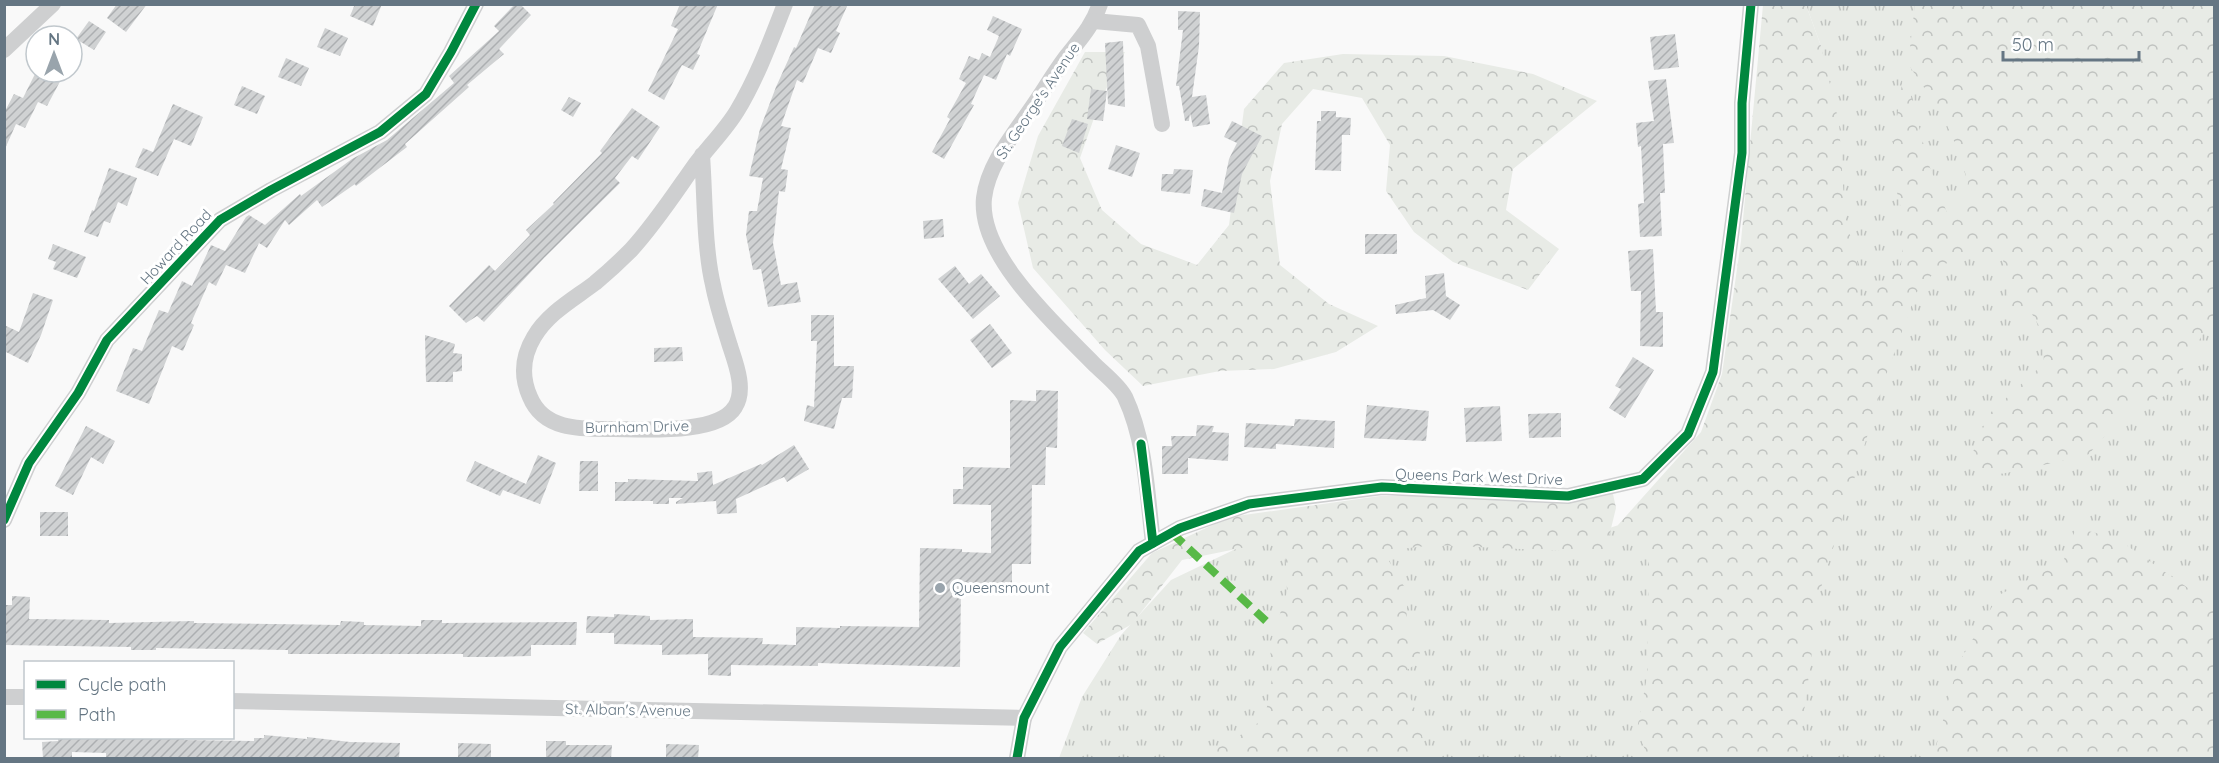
<svg xmlns="http://www.w3.org/2000/svg" width="2219" height="763" viewBox="0 0 2219 763" font-family="Quicksand,sans-serif">
<style>
.grass{fill:url(#grass-tufts)}
.forest{fill:url(#forest-crowns)}
.building{fill:url(#building-hatch)}
.lines{fill:none;stroke-linecap:round;stroke-linejoin:round}
.minor{stroke:#cecfd0;stroke-width:16}
.quiet{stroke:#58b947;stroke-width:8;stroke-dasharray:15 8;stroke-linecap:butt}
.cycleway-casing{stroke:#fff;stroke-width:13}
.cycleway{stroke:#00873e;stroke-width:9}
.poi-dot{fill:#99a4ac;stroke:#fff;stroke-width:2}
.labels{text-anchor:middle;stroke-width:6;stroke-linejoin:round;paint-order:stroke}
.street-label{font-size:15px;fill:#657683;stroke:#fff}
.poi-label{font-size:15px;fill:#657683;stroke:#fff;text-anchor:start}
</style>
<defs>
<pattern id="grass-tufts" width="24" height="20" patternUnits="userSpaceOnUse" patternTransform="scale(1.5)"><rect width="24" height="20" fill="#e8ebe6"/><path d="M3 7l-1-3M5 7V3M7 7l1-3M15 17l-1-3M17 17v-4M19 17l1-3" fill="none" stroke="#c0c3c0"/></pattern>
<pattern id="forest-crowns" width="20" height="18" patternUnits="userSpaceOnUse" patternTransform="scale(1.5)"><rect width="20" height="18" fill="#e8ebe6"/><path d="M2 6a3 3 0 1 1 6 0M12 15a3 3 0 1 1 6 0" fill="none" stroke="#c0c3c0"/></pattern>
<pattern id="building-hatch" width="6" height="6" patternUnits="userSpaceOnUse" patternTransform="scale(1.5)"><rect width="6" height="6" fill="#d0d2d3"/><path d="M-1 1l2-2M0 6l6-6M5 7l2-2" fill="none" stroke="#acafb1"/></pattern>
</defs>
<rect width="100%" height="100%" fill="#f9f9f9"/>
<polygon class="grass" points="1806,5 2214,5 2214,758 1059,758 1082,697 1121,635 1171,580 1246,544 1359,529 1594,533 1665,510 1715,480 1821,46"/>
<g class="forest">
<polygon points="1763,5 1806,5 1821,46 1839,123 1845,216 1858,265 1860,296 1866,296 1901,265 1905,224 1890,165 1904,70 1929,165 1947,213 1965,200 1968,182 1958,150 1942,114 1908,64 1915,5 2214,5 2214,321 2202,335 2169,394 2125,413 2088,455 2017,471 1982,477 1973,452 1989,414 2044,363 2042,331 2032,314 2012,316 2007,301 2009,285 2003,260 1972,256 1941,265 1916,293 1885,378 1820,591 1798,758 1648,758 1637,729 1647,677 1649,559 1618,525 1701,432 1722,374 1741,241"/>
<polygon points="1085,52 1125,52 1100,101 1080,158 1102,210 1141,244 1197,265 1229,225 1244,109 1284,63 1343,54 1444,56 1533,74 1597,101 1513,169 1506,210 1559,249 1528,290 1453,262 1414,232 1386,191 1390,145 1362,98 1313,89 1282,124 1270,181 1280,265 1329,304 1378,326 1336,352 1274,369 1220,371 1143,386 1105,350 1033,268 1018,203 1038,136"/>
<polygon points="1613,494 1616,508 1605,553 1435,545 1383,551 1408,593 1406,624 1422,640 1418,663 1397,676 1413,703 1425,746 1417,758 1177,758 1226,745 1265,718 1272,678 1270,645 1287,592 1285,539 1182,560 1132,624 1097,644 1083,633 1152,553 1230,517 1380,496"/>
<polygon points="2076,528 2116,538 2214,606 2214,758 1933,758 1958,664 1999,595 2063,562"/>
</g>
<g class="building">
<polygon points="117,4 147,4 126,32 107,18"/>
<polygon points="355,4 382,4 373,26 350,16"/>
<polygon points="515,4 520,4 531,15 499,49 504,54 467,85 469,87 405,144 407,147 356,186 355,184 322,207 317,200 289,225 285,220 267,248 259,243 245,273 226,265 216,286 209,282 191,323 194,325 183,351 172,346 149,404 116,391 133,348 142,351 159,310 168,313 182,281 192,286 211,245 225,251 246,217 249,215 265,225 300,194 301,196 352,159 387,140 454,83 449,76 499,31 494,26"/>
<polygon points="680,4 718,4 697,54 700,55 693,70 682,65 664,100 648,91 678,29 671,26"/>
<polygon points="815,4 848,4 836,31 840,33 831,53 818,48 803,83 797,80 781,126 791,128 781,169 788,170 785,192 779,191 773,243 781,285 797,282 801,302 768,307 761,269 753,270 746,235 749,211 757,211 763,178 749,176 760,129 776,87 794,47 796,48"/>
<polygon points="1178,11 1200,12 1199,46 1192,97 1206,95 1210,124 1193,127 1190,113 1189,121 1185,121 1179,86 1176,86 1183,30 1178,30"/>
<polygon points="993,16 1022,29 1010,56 1007,54 996,80 984,75 971,104 974,105 944,159 932,152 950,119 947,117 966,83 959,79 969,56 979,60 982,53 990,57 999,36 987,30"/>
<polygon points="89,21 106,32 94,50 76,39"/>
<polygon points="325,28 348,38 340,56 317,47"/>
<polygon points="1675,34 1679,67 1654,70 1650,37"/>
<polygon points="1123,41 1125,107 1108,104 1105,43"/>
<polygon points="286,58 309,68 301,86 278,77"/>
<polygon points="36,72 65,72 47,106 38,102 25,128 16,124 4,151 4,113 14,94 23,98"/>
<polygon points="1666,79 1674,143 1663,144 1665,193 1660,193 1662,236 1640,237 1638,204 1644,203 1641,146 1638,147 1636,123 1654,121 1648,81"/>
<polygon points="242,86 265,96 257,114 234,105"/>
<polygon points="1091,89 1107,91 1103,121 1087,119"/>
<polygon points="569,97 581,103 573,117 561,110"/>
<polygon points="173,104 203,117 191,146 174,139 158,176 135,167 143,148 153,152"/>
<polygon points="632,108 660,127 638,160 632,156 615,178 620,183 544,258 484,322 477,316 466,323 449,306 489,265 495,271 530,235 526,230 554,204 553,203 602,153 600,151"/>
<polygon points="1321,111 1336,111 1336,117 1351,118 1350,135 1342,135 1341,171 1315,170 1317,121 1321,121"/>
<polygon points="1072,119 1088,124 1079,153 1062,146"/>
<polygon points="1232,121 1262,136 1242,174 1234,213 1201,206 1204,189 1222,193 1229,159 1237,143 1224,137"/>
<polygon points="1116,145 1140,153 1132,177 1108,169"/>
<polygon points="109,168 137,178 127,206 118,202 110,223 104,221 98,237 84,232 92,210 94,211"/>
<polygon points="1174,169 1193,170 1190,194 1161,191 1162,174 1173,174"/>
<polygon points="943,219 944,237 924,239 923,221"/>
<rect x="1365" y="234" width="32" height="20"/>
<polygon points="53,244 86,257 77,278 53,269 56,262 48,259"/>
<polygon points="1653,249 1656,312 1663,312 1663,347 1640,346 1641,291 1631,291 1628,251"/>
<polygon points="955,266 969,284 981,274 1000,296 973,319 938,279"/>
<polygon points="1444,273 1446,296 1460,305 1450,320 1433,310 1396,314 1395,305 1426,298 1425,276"/>
<polygon points="33,293 53,300 41,335 28,363 4,351 4,325 19,332"/>
<polygon points="811,315 834,315 834,366 854,366 852,398 842,398 834,429 804,421 807,405 814,407 817,341 811,341"/>
<polygon points="990,324 1012,353 992,368 970,340"/>
<polygon points="425,335 455,344 453,353 462,354 462,371 453,372 453,382 426,382"/>
<polygon points="682,347 683,361 654,362 654,348"/>
<polygon points="1633,357 1654,370 1625,418 1609,408 1621,389 1615,386"/>
<polygon points="1036,390 1058,391 1057,448 1046,447 1045,485 1032,485 1031,564 1012,564 1012,587 961,586 960,667 818,663 818,666 731,665 731,676 708,675 708,654 662,655 662,645 614,644 614,633 586,633 587,616 614,617 614,614 650,616 650,620 693,619 693,637 763,638 762,644 796,645 796,627 840,628 840,626 919,627 920,548 962,549 962,552 991,553 991,505 953,504 953,489 963,489 963,467 1010,468 1010,400 1036,401"/>
<polygon points="1367,405 1429,411 1426,441 1364,438"/>
<polygon points="1500,406 1502,441 1466,442 1464,408"/>
<polygon points="1561,413 1561,437 1529,438 1528,414"/>
<polygon points="1295,419 1335,421 1334,448 1276,444 1276,449 1244,447 1246,423 1294,426"/>
<polygon points="1197,425 1214,426 1212,432 1229,433 1228,461 1188,458 1188,474 1162,474 1162,446 1172,446 1171,436 1196,436"/>
<polygon points="86,426 115,441 103,464 91,457 73,495 55,486"/>
<polygon points="794,445 809,469 787,482 784,477 736,499 737,513 717,514 716,501 676,504 676,502 683,498 669,498 669,504 653,504 653,501 615,501 615,482 628,482 628,479 698,481 697,473 712,471 713,485 761,464 762,465"/>
<polygon points="538,455 556,463 540,504 503,490 500,496 466,481 475,461 526,484"/>
<polygon points="580,461 598,461 598,491 579,491"/>
<rect x="40" y="512" width="28" height="24"/>
<polygon points="12,596 30,597 29,619 109,620 109,623 194,621 194,623 340,625 341,621 364,622 364,625 421,626 421,620 442,620 442,623 577,622 576,645 531,645 531,656 489,657 463,657 463,654 288,654 288,650 156,648 156,650 131,650 131,647 5,645 4,605 12,605"/>
<polygon points="264,735 307,739 307,737 350,742 400,743 399,759 106,759 106,753 72,752 72,759 43,759 42,742 58,741 58,738 184,738 184,740 254,741 254,738 264,738"/>
<polygon points="546,741 566,741 566,745 612,745 611,759 546,759"/>
<polygon points="458,743 491,744 491,759 458,759"/>
<polygon points="666,744 699,745 698,759 666,759"/>
</g>
<g class="lines">
<g class="minor">
<path d="M1100 4C1092 27 1080 39 1066 57 1054 73 1044 90 1033 106 1014 134 988 164 984 198 978 256 1057 326 1094 364 1103 373 1119 385 1125 397 1146 442 1147 494 1153 543"/>
<polyline points="1094,21 1138,25 1148,46 1162,124"/>
<polyline points="4,50 53,4"/>
<path d="M702 155C705 195 704 247 713 285 717 306 724 326 730 346 736 364 746 390 735 407 718 435 643 429 614 429 582 429 544 431 530 397 521 377 522 357 534 337 548 313 574 299 595 283 607 273 620 261 631 250 654 225 673 196 692 169 706 149 725 131 737 111 757 78 771 40 785 4"/>
<polyline points="4,520 29,463 78,393 107,340 220,220 271,190 380,132 426,94 451,52 476,4"/>
<polyline points="4,697 26,697"/>
<polyline points="232,701 1024,718"/>
<polyline points="1017,758 1024,718 1060,647 1139,551 1180,528 1249,504 1382,487 1568,496 1643,479 1688,434 1713,372 1742,153 1742,103 1751,4"/>
</g>
<polyline class="quiet" points="1172,533 1266,621"/>
<defs>
<g id="cycleway">
<polyline points="1141,444 1153,543"/>
<polyline points="4,520 29,463 78,393 107,340 220,220 271,190 380,132 426,94 451,52 476,4"/>
<polyline points="1017,758 1024,718 1060,647 1139,551 1180,528 1249,504 1382,487 1568,496 1643,479 1688,434 1713,372 1742,153 1742,103 1751,4"/>
</g>
</defs>
<use href="#cycleway" class="cycleway-casing"/>
<use href="#cycleway" class="cycleway"/>
</g>
<circle class="poi-dot" cx="940" cy="588" r="6"/>
<g class="labels">
<g class="street-label">
<text transform="translate(1038 101) rotate(-56)" y="5">St. George's Avenue</text>
<text transform="translate(176 247) rotate(-47)" y="5">Howard Road</text>
<text transform="translate(637 427) rotate(-1)" y="5">Burnham Drive</text>
<text transform="translate(1479 477) rotate(2)" y="5">Queens Park West Drive</text>
<text transform="translate(628 710) rotate(1)" y="5">St. Alban's Avenue</text>
</g>
<g class="poi-label">
<text x="952" y="593">Queensmount</text>
</g>
</g>
<rect width="2219" height="763" fill="none" stroke="#657683" stroke-width="12"/>
<rect x="24" y="661" width="210" height="78" fill="#ffffff" stroke="#c1c8cd" stroke-width="1.5"/>
<rect x="36" y="680" width="30" height="9" fill="#00873e" stroke="#c1c8cd" stroke-width="1.5"/>
<text x="78" y="691" font-size="18" fill="#657683">Cycle path</text>
<rect x="36" y="710" width="30" height="9" fill="#58b947" stroke="#c1c8cd" stroke-width="1.5"/>
<text x="78" y="721" font-size="18" fill="#657683">Path</text>
<g transform="translate(54 54)"><circle r="28" fill="#ffffff" stroke="#c1c8cd" stroke-width="1.5"/>
<path d="M0-4.5L10 22L0 15L-10 22Z" fill="#99a4ac"/>
<text y="-9" font-size="16" font-weight="bold" text-anchor="middle" fill="#657683">N</text>
</g>
<path d="M2003 51v9h136v-9" fill="none" stroke="#657683" stroke-width="3"/>
<text x="2012" y="51" font-size="18" fill="#657683" stroke="#ffffff" stroke-width="4.5" paint-order="stroke">50 m</text>
</svg>
